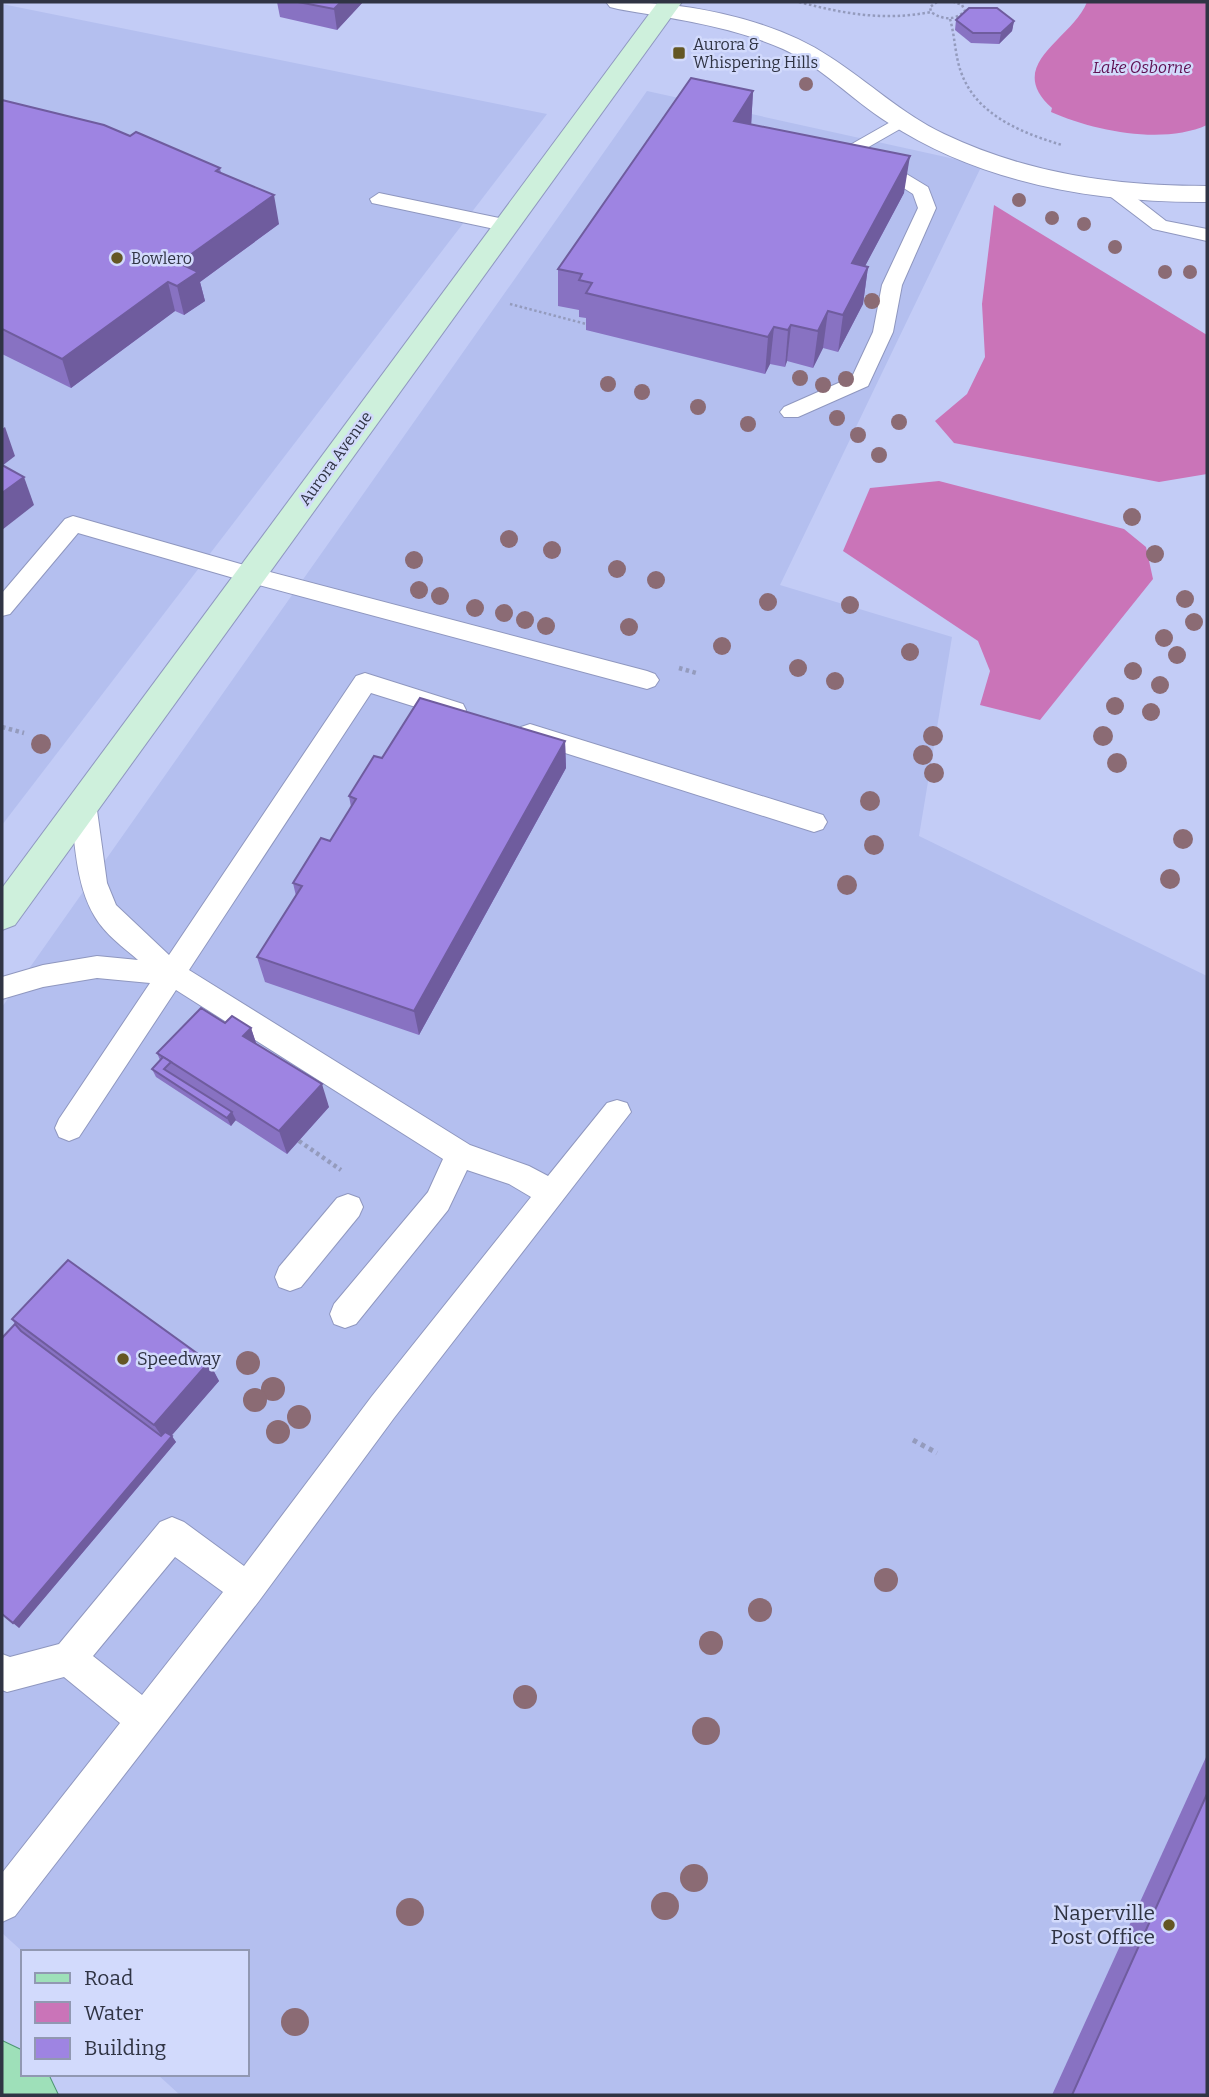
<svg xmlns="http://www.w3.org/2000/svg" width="1209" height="2097" viewBox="0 0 1209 2097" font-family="Bitter,serif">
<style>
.built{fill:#b4bfef}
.water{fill:#ca74b8}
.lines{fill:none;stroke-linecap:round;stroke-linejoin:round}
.lane-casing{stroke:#8f97bf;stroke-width:2}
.street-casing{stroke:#8f97bf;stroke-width:2}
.secondary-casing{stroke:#8f97bf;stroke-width:2}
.primary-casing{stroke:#4d9772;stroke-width:2}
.path-far2{stroke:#949bbd;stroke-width:2.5;stroke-dasharray:2.5 2.5;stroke-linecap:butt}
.path-far1{stroke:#949bbd;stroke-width:4.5;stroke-dasharray:3.5 3.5;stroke-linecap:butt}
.path{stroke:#949bbd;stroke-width:5;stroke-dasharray:4.5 4.5;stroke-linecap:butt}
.lane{fill:#fff;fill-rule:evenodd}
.street{fill:#fff;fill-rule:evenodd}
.secondary{fill:#cef0dc;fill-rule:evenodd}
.primary{fill:#9ee0b9;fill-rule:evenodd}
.tree{fill:#8b6b74}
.wall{fill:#8872c2}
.shaded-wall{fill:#6f5c9e}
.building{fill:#9e84e2;stroke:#6f5c9e;stroke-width:2}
.poi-dot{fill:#645724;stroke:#d2dafc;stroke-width:2.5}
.labels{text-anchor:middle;stroke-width:5;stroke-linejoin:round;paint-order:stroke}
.far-poi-label{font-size:16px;fill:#303444;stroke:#d2dafc;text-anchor:start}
.far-water-label{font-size:16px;font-style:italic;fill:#5e1052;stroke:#d2dafc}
.far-street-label{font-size:16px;fill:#303444;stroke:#d2dafc}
.poi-label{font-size:18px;fill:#303444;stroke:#d2dafc;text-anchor:start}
.near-poi-label{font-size:21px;fill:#303444;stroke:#d2dafc;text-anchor:end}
</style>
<rect width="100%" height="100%" fill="#c3ccf6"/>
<g class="built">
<polygon points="2,4 547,114 2,825"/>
<polygon points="647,91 982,165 780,585 952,637 919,836 1207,976 1207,2095 180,2095 157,2074 247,2074 247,1952 23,1952 2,1933 2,1007"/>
</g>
<g class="water">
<path d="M1087 2H1207V125C1163 145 1094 131 1051 112L1052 108C1003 64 1072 40 1087 2Z"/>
<polygon points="994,205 1207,335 1207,474 1159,482 954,443 935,421 967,394 985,357 982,304"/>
<polygon points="939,481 1124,529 1146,547 1153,579 1040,720 980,705 990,671 978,641 843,551 870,488"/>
</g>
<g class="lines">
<defs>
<g id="lane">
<polygon points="901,116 907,117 910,121 907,125 865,149 928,187 936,208 902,285 893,332 868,386 798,417 784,417 780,412 784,407 852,377 873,332 882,285 918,208 913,194 843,149"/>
<polygon points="1114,184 1121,186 1166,221 1207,229 1207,241 1153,229 1107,194 1105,190 1107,186"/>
<polygon points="379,193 504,219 514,225 504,231 372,203 370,199"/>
<polygon points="73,516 251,567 647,671 655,674 659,680 655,686 647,689 251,583 78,533 10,614 2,616 2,593 65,519"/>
<path d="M365 673 463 704 466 710 463 716 454 719 371 693 189 970 470 1145 529 1166 548 1176 607 1103 617 1100 627 1103 631 1112 394 1418 259 1601 15 1916 2 1922V1873L120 1723 64 1677 7 1692 2 1690V1654L10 1657 59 1644 160 1522 172 1517 184 1522 244 1566 372 1396 531 1197 509 1184 467 1170 448 1210 356 1324 345 1328 334 1324 330 1314 334 1304 428 1192 443 1159 176 990 79 1137 69 1141 59 1137 55 1128 59 1119 150 983 97 978 43 987 2 999V977L43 965 97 956 138 960C123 947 105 934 95 917 75 884 75 840 70 803L74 796 83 793 92 796 96 803 107 883 116 905 169 955 356 676ZM175 1557 223 1592 142 1695 93 1656Z"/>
<polygon points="530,724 823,815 827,822 823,829 814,832 521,739 518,733 521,727"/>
<polygon points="348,1194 359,1198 363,1207 359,1216 301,1287 290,1291 279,1287 275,1277 279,1267 337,1198"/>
</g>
<path id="street" d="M606 2C676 0 771 17 830 57 869 82 902 114 944 134 1028 174 1115 186 1207 186V202C1096 203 982 184 887 122 851 99 822 67 783 49 731 26 674 19 618 9L610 7Z"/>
<polygon id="secondary" points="658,2 682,2 15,925 2,930 2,888"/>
<polygon id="primary" points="2,2041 23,2051 23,2074 48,2074 58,2095 2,2095"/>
</defs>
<use href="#lane" class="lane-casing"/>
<use href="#street" class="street-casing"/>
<use href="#secondary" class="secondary-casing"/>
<use href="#primary" class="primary-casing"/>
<g class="path-far2">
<path d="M799 2C845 14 884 21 931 12"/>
<path d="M937 2 930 7 931 12C943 20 954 21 965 11L962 5 954 2"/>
<path d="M950 19C955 36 955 56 961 72 976 115 1022 133 1062 145"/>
<polyline points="510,304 590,325"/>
</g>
<g class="path-far1">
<polyline points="679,668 696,673"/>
<polyline points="2,727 24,733"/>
<polyline points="299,1141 341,1170"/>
</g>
<polyline class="path" points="913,1440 937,1453"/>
<use href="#lane" class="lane"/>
<use href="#street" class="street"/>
<use href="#secondary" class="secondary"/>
<use href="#primary" class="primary"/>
</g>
<g class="tree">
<circle cx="806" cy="84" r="7"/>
<circle cx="1019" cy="200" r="7"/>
<circle cx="1052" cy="218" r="7"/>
<circle cx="1084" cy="224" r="7"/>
<circle cx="1115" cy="247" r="7"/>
<circle cx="1165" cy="272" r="7"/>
<circle cx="1190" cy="272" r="7"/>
<circle cx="872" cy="301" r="8"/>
<circle cx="800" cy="378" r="8"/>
<circle cx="846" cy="379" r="8"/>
<circle cx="608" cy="384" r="8"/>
<circle cx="823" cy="385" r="8"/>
<circle cx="642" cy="392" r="8"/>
<circle cx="698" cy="407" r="8"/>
<circle cx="837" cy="418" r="8"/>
<circle cx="899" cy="422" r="8"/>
<circle cx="748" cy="424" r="8"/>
<circle cx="858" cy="435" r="8"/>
<circle cx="879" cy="455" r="8"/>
<circle cx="1132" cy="517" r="9"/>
<circle cx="509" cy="539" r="9"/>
<circle cx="552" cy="550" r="9"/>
<circle cx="1155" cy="554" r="9"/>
<circle cx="414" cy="560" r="9"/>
<circle cx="617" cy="569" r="9"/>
<circle cx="656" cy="580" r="9"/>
<circle cx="419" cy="590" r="9"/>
<circle cx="440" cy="596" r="9"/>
<circle cx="1185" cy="599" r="9"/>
<circle cx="768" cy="602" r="9"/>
<circle cx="850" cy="605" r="9"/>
<circle cx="475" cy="608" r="9"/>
<circle cx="504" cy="613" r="9"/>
<circle cx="525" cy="620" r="9"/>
<circle cx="1194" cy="622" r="9"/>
<circle cx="546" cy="626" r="9"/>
<circle cx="629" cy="627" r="9"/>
<circle cx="1164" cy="638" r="9"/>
<circle cx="722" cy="646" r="9"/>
<circle cx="910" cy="652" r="9"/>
<circle cx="1177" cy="655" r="9"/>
<circle cx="798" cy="668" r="9"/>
<circle cx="1133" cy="671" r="9"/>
<circle cx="835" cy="681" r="9"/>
<circle cx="1160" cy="685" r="9"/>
<circle cx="1115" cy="706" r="9"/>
<circle cx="1151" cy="712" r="9"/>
<circle cx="933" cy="736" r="10"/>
<circle cx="1103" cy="736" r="10"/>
<circle cx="41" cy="744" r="10"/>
<circle cx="923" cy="755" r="10"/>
<circle cx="1117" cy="763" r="10"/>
<circle cx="934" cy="773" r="10"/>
<circle cx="870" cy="801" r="10"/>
<circle cx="1183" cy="839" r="10"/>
<circle cx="874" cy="845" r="10"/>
<circle cx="1170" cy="879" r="10"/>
<circle cx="847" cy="885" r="10"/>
<circle cx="248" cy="1363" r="12"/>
<circle cx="273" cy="1389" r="12"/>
<circle cx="255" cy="1400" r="12"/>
<circle cx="299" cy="1417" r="12"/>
<circle cx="278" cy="1432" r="12"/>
<circle cx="886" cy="1580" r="12"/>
<circle cx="760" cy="1610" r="12"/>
<circle cx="711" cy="1643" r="12"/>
<circle cx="525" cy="1697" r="12"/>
<circle cx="706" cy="1731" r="14"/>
<circle cx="694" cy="1878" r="14"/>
<circle cx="665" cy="1906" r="14"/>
<circle cx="410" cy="1912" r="14"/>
<circle cx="295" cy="2022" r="14"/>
</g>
<g class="wall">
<polygon points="277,2 363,2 337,30 280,17"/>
<polygon points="956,20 1014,21 1012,31 999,44 971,43 955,30"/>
<polygon points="753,91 751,125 904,193 865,266 868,267 863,304 838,352 823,348 813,368 787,361 785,367 770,364 765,374 586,330 586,318 579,317 579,310 558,306 558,269"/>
<polygon points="2,100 130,136 220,168 221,173 279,224 200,282 205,301 184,315 175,311 71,388 2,354"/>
<polygon points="565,741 566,768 419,1035 265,982 257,957 296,896 293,883 330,841 351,807 349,796 382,758"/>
<polygon points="225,1023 251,1028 256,1043 329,1107 287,1154 235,1120 231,1126 156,1077 152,1069 160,1060 157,1053"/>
<polygon points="12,1319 209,1362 219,1381 171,1436 176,1442 19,1628 15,1324"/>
<polygon points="1207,1755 1207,2095 1052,2095"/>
</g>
<g class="shaded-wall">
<polygon points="341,2 363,2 337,30 334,9"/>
<polygon points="1014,21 1012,31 999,44 1001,33"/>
<polygon points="753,91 751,128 734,121"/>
<polygon points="910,156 904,193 847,300 852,263"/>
<polygon points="274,195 279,224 200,282 205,301 184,315 177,286 179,263"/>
<polygon points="868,267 863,304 838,352 843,315"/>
<polygon points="168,282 175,311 71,388 62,359"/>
<polygon points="828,311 823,348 813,368 818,331"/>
<polygon points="791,325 787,361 785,367 788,330"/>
<polygon points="774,327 770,364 765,374 768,337"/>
<polygon points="5,427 15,456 2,466 2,429"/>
<polygon points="24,477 34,505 2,530 2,493"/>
<polygon points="565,741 566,768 419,1035 414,1011"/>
<polygon points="251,1028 259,1052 243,1036"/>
<polygon points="322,1084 329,1107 287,1154 279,1131"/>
<polygon points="232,1112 236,1120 231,1126 227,1118"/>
<polygon points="209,1362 219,1381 166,1442 154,1425"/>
<polygon points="172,1436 176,1442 19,1628 13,1623"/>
</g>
<g class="building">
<polygon points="298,2 341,2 334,9"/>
<polygon points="969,8 997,8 1014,21 1001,33 973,33 956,20"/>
<polygon points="691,78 753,91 734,121 910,156 852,263 868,267 843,315 828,311 818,331 791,325 788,330 774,327 768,337 586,293 592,283 579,280 582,274 558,269"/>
<polygon points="2,100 104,125 130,136 136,132 220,168 216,171 274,195 179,263 198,272 177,286 168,282 62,359 2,329"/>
<polygon points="2,465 24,477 2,493"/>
<polygon points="420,698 565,741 414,1011 257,957 302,886 293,883 321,838 330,841 356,799 349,796 374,756 382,758"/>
<polygon points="201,1008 225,1023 232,1016 251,1028 243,1036 322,1084 279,1131 157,1053"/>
<polygon points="163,1057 171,1062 164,1069 232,1112 227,1118 152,1069"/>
<polygon points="68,1260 209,1362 154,1425 12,1319"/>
<polygon points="15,1324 21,1331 161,1436 165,1432 172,1436 13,1623 2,1614 2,1338"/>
<polygon points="1207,1794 1207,2095 1072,2095"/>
</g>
<g class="poi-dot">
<rect x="672" y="46" width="14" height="14" rx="3.5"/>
<circle cx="117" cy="258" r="7"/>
<circle cx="123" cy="1359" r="7"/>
<circle cx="1169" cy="1925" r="7"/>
</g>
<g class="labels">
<g class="far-poi-label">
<text x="693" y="50">Aurora &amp;<tspan x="693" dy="18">Whispering Hills</tspan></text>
<text x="131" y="264">Bowlero</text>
</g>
<g class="far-water-label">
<text x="1142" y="73">Lake Osborne</text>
</g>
<g class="far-street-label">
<text transform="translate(335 458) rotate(-54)" y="6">Aurora Avenue</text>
</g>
<g class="poi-label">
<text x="137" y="1365">Speedway</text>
</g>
<g class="near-poi-label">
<text x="1155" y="1920">Naperville<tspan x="1155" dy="24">Post Office</tspan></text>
</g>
</g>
<rect width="1209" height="2097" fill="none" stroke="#303444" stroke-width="7"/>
<rect x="21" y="1950" width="228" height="126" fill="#d2dafc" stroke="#9198b2" stroke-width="2"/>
<rect x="35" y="1973" width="35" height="10" fill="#9ee0b9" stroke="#9198b2" stroke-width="2"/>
<text x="84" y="1985" font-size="21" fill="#303444">Road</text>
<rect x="35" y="2002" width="35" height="21" fill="#ca74b8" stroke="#9198b2" stroke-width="2"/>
<text x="84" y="2020" font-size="21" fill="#303444">Water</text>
<rect x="35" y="2038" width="35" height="21" fill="#9e84e2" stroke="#9198b2" stroke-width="2"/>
<text x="84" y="2055" font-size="21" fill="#303444">Building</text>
</svg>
